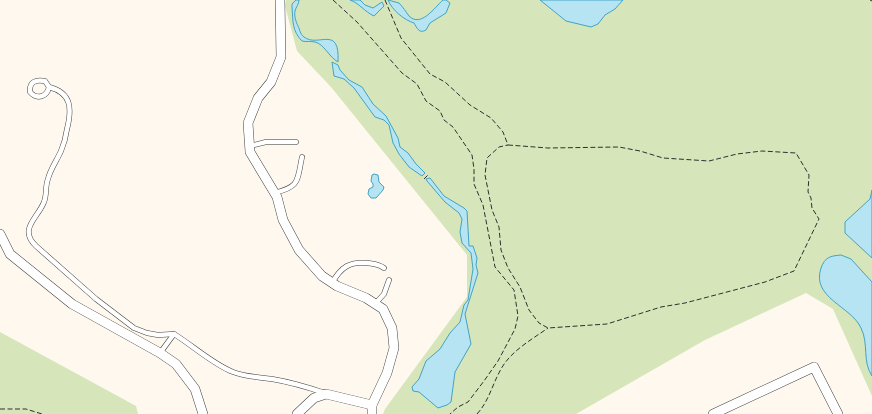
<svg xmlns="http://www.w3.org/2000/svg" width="872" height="414" viewBox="0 0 872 414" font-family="Literata,serif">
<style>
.green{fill:#d7e6ba}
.water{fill:#b6e4f2;stroke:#42a3c4}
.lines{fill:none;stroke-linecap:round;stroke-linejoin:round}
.service-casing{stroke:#404040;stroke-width:5.5}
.minor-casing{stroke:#404040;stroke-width:10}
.path{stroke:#2f2f2f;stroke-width:1;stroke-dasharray:5 2.5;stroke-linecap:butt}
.service{stroke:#fff;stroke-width:4.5}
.minor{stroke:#fff;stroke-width:9}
</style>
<rect width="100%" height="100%" fill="#fef8ee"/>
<g class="green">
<polygon points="286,0 872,0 872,396 833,309 806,293 705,340 576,414 383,414 385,409 467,297 467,255 331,87 297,51 285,6"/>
<polygon points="0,332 136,406 138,414 0,414"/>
</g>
<g class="water">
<path d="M296 0H299C299 4 296 7 295 11 294 16 296 22 298 26 300 30 300 34 304 37 318 48 340 24 338 62 329 57 324 44 315 42 311 41 306 42 302 41 292 31 293 21 292 7V4Z"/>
<path d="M350 0H360L365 5 373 8 382 2 384 6 374 16C365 12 359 3 350 0Z"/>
<path d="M388 0 399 3C403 7 406 12 409 16 421 28 435 7 443 0H446L450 3 446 13 430 23 426 30C419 34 417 28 414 23 404 20 392 10 388 0Z"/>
<polygon points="540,0 623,0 615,9 605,15 598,24 591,27 566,21"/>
<polygon points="332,62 338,65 340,70 349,80 362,87 373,104 386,116 398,138 400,147 408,153 416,164 425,173 422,176 409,167 399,154 393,143 389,125 384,120 375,117 354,88 344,79 334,76"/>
<polygon points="374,174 378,175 379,182 384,187 383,190 376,198 371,198 368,194 369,189 373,187 373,184 371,181 372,175"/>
<polygon points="430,178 444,196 464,208 467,211 469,246 473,246 477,258 476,265 478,273 465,314 471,344 455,372 451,402 447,405 438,408 419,392 413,391 412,387 419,379 426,361 440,349 450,333 460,322 464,305 468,300 473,269 471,253 462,243 460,232 462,219 459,213 445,202 427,181 426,179"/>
<polygon points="872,190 872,258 845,233 845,222 870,199"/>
<path d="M841 255 851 259 872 282V376C862 361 869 344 861 328 851 306 811 298 821 268 825 257 830 256 841 255Z"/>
</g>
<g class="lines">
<defs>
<g id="service">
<path d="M49 87C47 97 37 100 30 92 29 82 36 79 45 81L49 87C72 93 72 109 67 129 66 136 64 144 61 151 57 160 50 170 48 179 45 186 47 195 44 202 38 218 18 229 36 246L96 299 134 328 147 333 158 335 174 334"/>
<polyline points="250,146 266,142 296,142"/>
<path d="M274 193C300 187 297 181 302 157"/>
<path d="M332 283C341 267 350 261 368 263 374 264 379 264 384 268"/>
<polyline points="375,304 384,294 389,280"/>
<path d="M160 353 174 334C192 345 214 365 233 372 246 377 258 377 272 379 290 382 307 387 325 393"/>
</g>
<g id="minor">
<polyline points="280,0 281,57 271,82 258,98 248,123 250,152 277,197 283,220 299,250 322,276 337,286 366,298 383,309 392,328 394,348 387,373 372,405 372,414"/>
<polyline points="0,234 10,254 72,304 160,353 176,364 195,389 203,414"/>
<polyline points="297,414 314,398 326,394 372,405"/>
<polyline points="713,414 814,367 838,414"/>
</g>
</defs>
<use href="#service" class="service-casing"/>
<use href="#minor" class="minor-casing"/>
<g class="path">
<polyline points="333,0 357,22 402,73 417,84 426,101 440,111 444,120 453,127 472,155 474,169 474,184 483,205 495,267 514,290 518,316 515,329 498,361 484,381 468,402 458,407 450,414"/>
<polyline points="385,0 401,38 430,74 445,82 470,105 491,118 503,132 508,145"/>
<polyline points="870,0 872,1"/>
<polygon points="508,145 548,148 619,147 640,151 663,158 709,161 737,154 762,151 796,153 809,175 808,192 811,198 812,208 819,219 794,271 765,282 685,303 661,307 607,324 548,328 539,323 529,310 520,287 508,268 501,250 499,227 492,210 485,175 487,158 499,147"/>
<polyline points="424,179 428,175"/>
<polyline points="0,409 26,409 42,414"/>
<path d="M477 414C489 401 492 385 501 369 511 351 531 340 548 328"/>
</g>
<use href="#service" class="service"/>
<use href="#minor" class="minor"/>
</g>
</svg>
